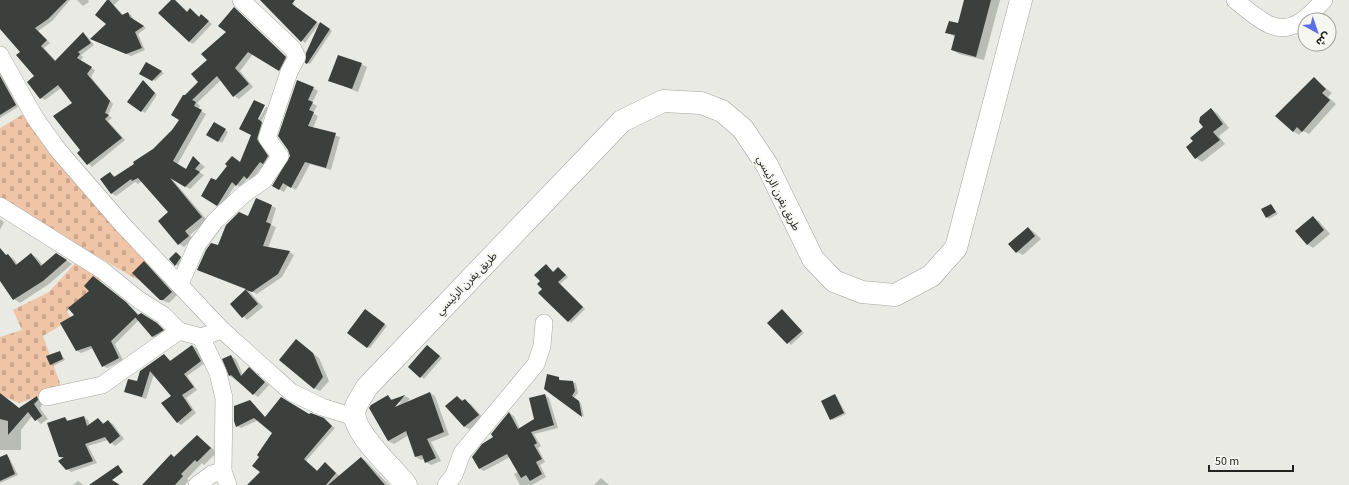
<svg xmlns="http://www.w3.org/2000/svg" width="1349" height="485" viewBox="0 0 1349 485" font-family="'Source Sans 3','Noto Sans Arabic',sans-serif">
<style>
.cemetery{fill:url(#cemetery-stones)}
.shadow{fill:#0003;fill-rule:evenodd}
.building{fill:#3b403c}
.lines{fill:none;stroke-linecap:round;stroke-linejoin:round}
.minor-casing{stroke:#a4a59f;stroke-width:18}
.major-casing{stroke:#a4a59f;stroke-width:23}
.minor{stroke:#fff;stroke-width:17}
.major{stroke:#fff;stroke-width:22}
.labels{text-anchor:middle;stroke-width:4;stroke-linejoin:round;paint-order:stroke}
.street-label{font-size:11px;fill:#222320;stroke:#f5f7f0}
</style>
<defs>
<pattern id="cemetery-stones" width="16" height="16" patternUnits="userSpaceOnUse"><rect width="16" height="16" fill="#efc4a7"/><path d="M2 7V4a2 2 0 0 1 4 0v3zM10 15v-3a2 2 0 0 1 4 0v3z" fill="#cda88f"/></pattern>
</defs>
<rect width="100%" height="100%" fill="#e8eae3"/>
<g class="cemetery">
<polygon points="27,112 154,262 138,280 0,200 0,128"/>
<polygon points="79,259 104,277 67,311 71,319 43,336 62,389 19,403 0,395 0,337 22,330 13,310 49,292"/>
</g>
<g class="shadow">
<polygon points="0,0 70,0 52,21 38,31 50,43 44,48 56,61 83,34 87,36 94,45 81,55 83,57 80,61 95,70 91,77 113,104 108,115 112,118 108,121 125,140 92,167 78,153 81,150 74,103 61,88 45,100 41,98 35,77 21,52 0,27"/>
<polygon points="77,0 88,0 89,2 83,6"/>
<polygon points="107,0 119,0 114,5 123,15 128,13 131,15 134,20 146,28 138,34 145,50 131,56 95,41 107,24 97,15"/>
<polygon points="172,0 176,1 188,12 193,12 200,17 202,15 212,24 193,44 189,42"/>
<polygon points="261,0 290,0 295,5 294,6 319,24 305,43"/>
<polygon points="965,0 1000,0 984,60 959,54 952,50 955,37 946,32 959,24"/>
<polygon points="234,8 290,60 284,73 253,54 240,71 253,87 239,99 234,96 221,80 197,103 200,106 198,109 206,114 177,165 186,170 194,158 205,167 199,172 204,175 190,189 172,179 207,220 190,235 193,239 184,247 179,244 169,212 142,181 138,184 135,182 116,196 111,193 110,173 116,177 135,164 153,150 172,130 180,120 185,97 200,82 208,60 228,32"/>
<polygon points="321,23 332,31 310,64 306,62"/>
<polygon points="146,63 164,73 155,81 140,73"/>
<polygon points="361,64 367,67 358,92 329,80"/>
<polygon points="0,73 18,107 0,118"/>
<polygon points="1314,79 1332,93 1328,97 1336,104 1309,134 1303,131 1299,135 1293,131"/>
<polygon points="143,81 157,95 145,113 129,102"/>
<polygon points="313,88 318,91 312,103 317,106 313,113 318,116 313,128 340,137 331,170 310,164 296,190 288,185 284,192 273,186 291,156 289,150 279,136"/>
<polygon points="266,107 268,108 261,122 265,125 261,143 271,159 267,165 264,164 252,180 248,178 240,187 236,184 221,207 202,196 216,182 241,163 252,135 255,123 256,124"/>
<polygon points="1211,109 1217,113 1229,128 1219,136 1225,144 1202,162 1196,158 1194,142 1204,127"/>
<polygon points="214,123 228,132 222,143 208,135"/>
<polygon points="1271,205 1278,214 1269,219 1267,217"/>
<polygon points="272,206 276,208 271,225 276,227 268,248 290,252 294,255 282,277 257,294 248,290 263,307 247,320 231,304 247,290 203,272 219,247 248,217"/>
<polygon points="1313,218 1319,221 1330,234 1313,248 1307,244"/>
<polygon points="0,219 4,222 0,230"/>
<polygon points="1028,228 1034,232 1041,239 1023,255 1017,252"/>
<polygon points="176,253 183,259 178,266 176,265"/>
<polygon points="31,254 37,258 43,265 56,254 72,264 49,284 20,303 14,299 0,279 0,260 8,255 14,259 18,265"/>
<polygon points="144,263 149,266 177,295 169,303 161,300"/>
<polygon points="546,265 554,272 559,268 568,277 560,284 585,309 571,323 543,289 541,281"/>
<polygon points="98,280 130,306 139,315 147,318 169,334 159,340 153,337 139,320 115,344 123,360 107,368 103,366 94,348 81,353 77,351 75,316"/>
<polygon points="368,312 387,326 370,348 367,347"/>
<polygon points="784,312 804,333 791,345 768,323"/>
<polygon points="296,340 319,358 329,381 320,391 314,388"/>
<polygon points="193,346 197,349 205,363 187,376 197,390 186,398 196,413 181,425 177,422 172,396 154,374 146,399 125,392 164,355 171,361"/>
<polygon points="430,348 442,358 424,379 409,367"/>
<polygon points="60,352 65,360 53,366 50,364"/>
<polygon points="231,356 236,359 243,375 249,369 269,385 258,397 230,376 224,359"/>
<polygon points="559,378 561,381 576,383 578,393 574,398 581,403 584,417 545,388"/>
<path d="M430 393 435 396 449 435 431 442 441 461 431 465 426 462 424 459 421 460 416 457 409 435 394 444 388 441 370 408 388 396 394 401 405 396 410 399 405 404ZM398 402H401L392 412 391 410Z"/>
<polygon points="545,395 549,398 558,428 534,434 541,446 538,448 545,462 540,465 546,477 532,485 520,485 514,474 518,472 510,457 484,471 480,469 473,457 494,438 509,413 514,416 520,429 535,420"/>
<polygon points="835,395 837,397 846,414 833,420 831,419"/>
<polygon points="0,397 12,402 20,409 37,397 43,400 43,403 40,408 48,419 41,424 32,416 21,430 21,450 0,450"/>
<polygon points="457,397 471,404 484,419 471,430 465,427 447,406"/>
<polygon points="250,401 266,418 309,416 323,419 335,428 306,461 318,471 325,464 340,476 361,458 366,461 389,485 248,485 262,472 274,433 258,420 241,428 237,426"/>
<polygon points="84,417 88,420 90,425 98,419 105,424 108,421 113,424 124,439 115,446 108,440 88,446 97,463 71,472 67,469 63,459 60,457 65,418 70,421"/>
<polygon points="197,436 217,452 204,465 202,463 187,479 189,480 185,485 149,485 171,455 175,458"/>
<polygon points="7,456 9,457 18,475 0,483 0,459"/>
<polygon points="601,478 609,485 594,485"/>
<polygon points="78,481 82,484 84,485 73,485"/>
</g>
<g class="building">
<polygon points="0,0 67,0 48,19 35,28 47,40 41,46 55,61 83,32 91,43 78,52 80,54 77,58 92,67 87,74 110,101 105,113 109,115 105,119 122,138 87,165 77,153 80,150 53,116 72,103 58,85 40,99 27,82 34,76 16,55 20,52 0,29"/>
<polygon points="107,0 109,0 122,15 128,12 130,17 144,26 135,32 142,48 126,54 90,39 106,24 95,15"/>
<polygon points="171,0 175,0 187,12 190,8 199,17 201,14 209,21 189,42 158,13"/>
<polygon points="260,0 295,0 292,4 317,22 301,42"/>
<polygon points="964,0 991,0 976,57 951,50 955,35 945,33 949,21 958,23"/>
<polygon points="234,7 286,57 279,71 248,52 235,68 249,84 233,97 217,76 192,100 196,102 194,106 202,110 173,161 186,169 193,156 200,163 195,169 200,172 185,187 170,178 202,217 185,231 189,236 178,245 158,221 168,212 138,178 132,181 131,179 111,194 100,179 110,172 114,177 134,164 133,162 153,149 172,130 179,120 171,115 183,95 185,95 198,82 191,74 207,60 201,54 226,32 218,26"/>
<polygon points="320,22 330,29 307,64 305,63 306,53"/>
<polygon points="338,55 362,63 352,89 328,81"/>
<polygon points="146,62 162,71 152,81 139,74"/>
<polygon points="0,76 16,105 0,115"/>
<polygon points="1314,77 1326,89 1322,93 1330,100 1302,132 1297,127 1293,132 1275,116"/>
<polygon points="143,80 155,93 141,112 127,102"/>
<polygon points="297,80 314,87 308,100 313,102 309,110 314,112 308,126 336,133 326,168 305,162 291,188 283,183 279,190 272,186 290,156 288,150 278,136"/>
<polygon points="254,100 265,105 258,119 262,122 257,139 268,156 263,164 260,162 247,179 244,176 236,186 232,182 217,206 201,196 211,178 216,180 227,166 225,164 232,156 240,162 251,135 239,129"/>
<polygon points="1211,108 1223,124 1213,132 1220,140 1195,159 1186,147 1193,141 1190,138 1203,127 1199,122 1200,117"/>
<polygon points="214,122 226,129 218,142 206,135"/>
<polygon points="256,198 272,205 266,222 271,224 263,246 290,251 278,274 252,292 246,290 258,304 242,318 230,304 246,289 197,270 206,250 211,243 218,245 226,225 239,212 248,216"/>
<polygon points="1271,204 1276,212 1266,218 1261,209"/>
<polygon points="1313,216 1324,230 1307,245 1295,231"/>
<polygon points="1028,227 1035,236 1016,253 1008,244"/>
<polygon points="0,248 6,255 8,254 16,265 31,253 41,266 56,253 67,260 43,281 13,300 0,281"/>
<polygon points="176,252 181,257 175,266 169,259"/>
<polygon points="144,261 172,292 163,300 160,300 132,273"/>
<polygon points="546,264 553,272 558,267 566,275 558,282 583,307 568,322 538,293 542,289 537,284 540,281 534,275"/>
<polygon points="93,276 126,302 138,315 111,341 119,358 102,367 91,346 76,351 60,323 74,315 68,308 89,291 84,286"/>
<polygon points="365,309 385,324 367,348 347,333"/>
<polygon points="782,309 802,331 787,344 767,323"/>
<polygon points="141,313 157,323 164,330 152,337 135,317"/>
<polygon points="296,339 313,353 323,377 314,389 279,360"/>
<polygon points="192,345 201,361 184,374 194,387 182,395 192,410 177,423 161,403 171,396 150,371 142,397 124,392 128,379 137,381 140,371 164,354 170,361"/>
<polygon points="427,345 440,356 420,378 408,367"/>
<polygon points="60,351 63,359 50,365 46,356"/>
<polygon points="231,355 241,376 249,367 265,382 253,395 231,375 229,376 222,359"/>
<polygon points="547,374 559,377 559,380 573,381 575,391 572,396 579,401 582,417 544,389"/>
<polygon points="430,392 444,432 427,439 436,458 425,463 422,455 415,457 406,431 388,441 369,408 371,405 388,395 391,400 405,395 395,407"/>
<polygon points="0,393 19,408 37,396 38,400 34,404 42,416 35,421 28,412 8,435 8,421 0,419"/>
<polygon points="545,394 554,425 531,432 537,443 534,445 542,459 536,462 542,474 530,481 526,475 521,478 507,454 479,469 472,457 482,444 493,437 491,434 509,412 518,429 534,419 529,398"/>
<polygon points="835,394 844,413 830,420 821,401"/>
<polygon points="457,396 462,401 465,399 479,415 464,427 445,406"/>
<polygon points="281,397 309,414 311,413 324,418 332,426 304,459 317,471 325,462 336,473 326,485 247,485 260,472 252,466 259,457 257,455 272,433 254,418 236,427 234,421 234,406 250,400 265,417"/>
<polygon points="84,416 87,426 98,418 103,424 108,420 120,436 110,444 105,437 85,444 93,461 66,470 58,461 64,457 59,457 47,423 65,417 67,421"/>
<polygon points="197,435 211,448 197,462 195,460 181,474 183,476 175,485 142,485 171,454 174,457"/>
<polygon points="7,454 15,474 0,481 0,457"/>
<polygon points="361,457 385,485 328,485"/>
<polygon points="118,465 123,472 112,480 120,485 89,485"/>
</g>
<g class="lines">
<defs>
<g id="minor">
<path d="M1235 0C1252 13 1275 38 1298 23 1308 18 1316 8 1324 0"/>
<polyline points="0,55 35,118 58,150 122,224 222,330 291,392 322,407 354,417"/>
<polyline points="0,206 102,270 139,300 163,315 179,331"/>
<polyline points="180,284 197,245 215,221 244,194 264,180 280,156 267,138 289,72 297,57 293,49 241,0"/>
<polyline points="47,397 102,385 179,331 201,337 222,330"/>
<polyline points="223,471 228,485"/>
<polyline points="197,485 212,474 223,471 224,398 218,373 201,337"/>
<polyline points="446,485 454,475 462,453 536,364 542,346 544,323"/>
</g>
<path id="major" d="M406 485C393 468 349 430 355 409 357 402 363 394 367 387L622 121 663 101 701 103 722 111 743 129 767 165 813 259 834 281 862 292 895 295 931 276 956 248 1021 0"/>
</defs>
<use href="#minor" class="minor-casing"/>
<use href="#major" class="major-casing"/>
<use href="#minor" class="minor"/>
<use href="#major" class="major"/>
</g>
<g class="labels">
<g class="street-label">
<text transform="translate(779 193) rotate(63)" y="4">طريق يفرن الرئيسي</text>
<text transform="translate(466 283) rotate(-46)" y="4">طريق يفرن الرئيسي</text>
</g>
</g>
<g transform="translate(1317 32) rotate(140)"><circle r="19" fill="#f5f7f0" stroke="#a1a29d"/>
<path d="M0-3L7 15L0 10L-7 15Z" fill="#5d6ee6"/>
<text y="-6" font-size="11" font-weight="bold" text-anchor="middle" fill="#222320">ش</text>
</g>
<path d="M1209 465v6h84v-6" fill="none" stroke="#222320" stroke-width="2"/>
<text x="1215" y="465" font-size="12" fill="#222320" stroke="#f5f7f0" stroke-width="3" paint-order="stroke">50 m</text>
</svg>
